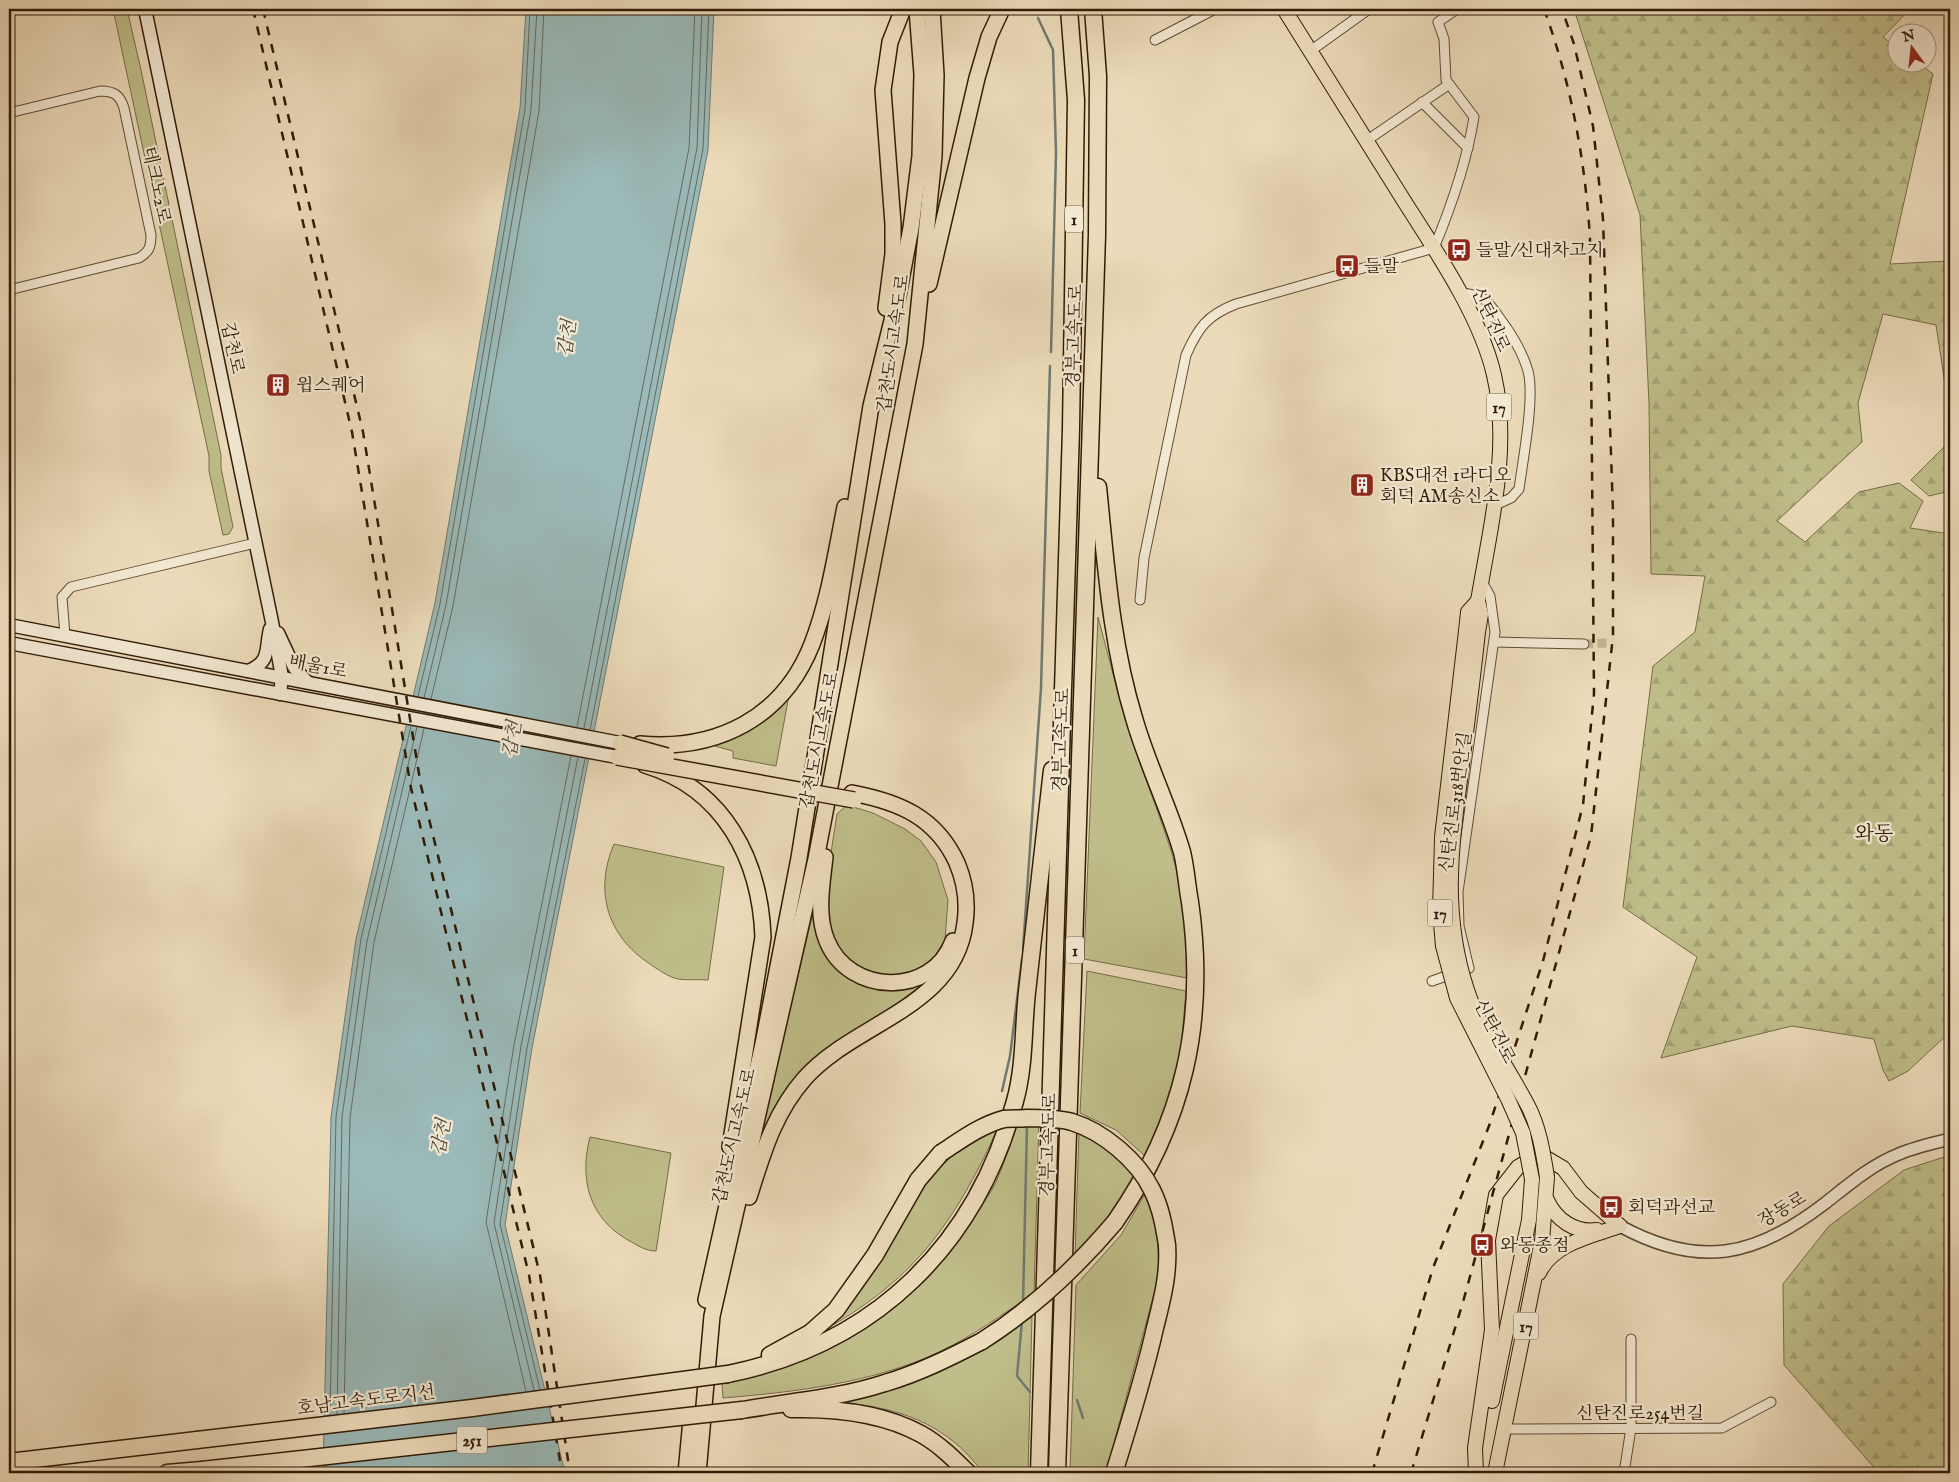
<svg xmlns="http://www.w3.org/2000/svg" width="1959" height="1482" viewBox="0 0 1959 1482" font-family="'IM FELL English','Noto Serif KR',serif">
<style>
.grass{fill:#bfbe8a;stroke:#786c48}
.forest{fill:url(#forest-firs);stroke:#786c48}
.water{fill:#9ab9b8;stroke:#707a71}
.lines{fill:none;stroke-linecap:round;stroke-linejoin:round}
.shore{stroke:#656a5f;stroke-width:1}
.stream{stroke:#707a71;stroke-width:2.5}
.minor-tunnel{stroke:#c6b596;stroke-width:9;stroke-dasharray:9 4.5;stroke-linecap:butt}
.minor-casing{stroke:#5f4b33;stroke-width:11}
.tertiary-casing{stroke:#5f4b33;stroke-width:14}
.secondary-casing{stroke:#301b06;stroke-width:15}
.primary-casing{stroke:#301b06;stroke-width:16}
.trunk-casing{stroke:#301b06;stroke-width:18}
.motorway-casing{stroke:#301b06;stroke-width:19}
.minor{stroke:#f3e8d2;stroke-width:9}
.tertiary{stroke:#f3e8d2;stroke-width:11}
.secondary{stroke:#f3e8d2;stroke-width:12}
.primary{stroke:#ecdbba;stroke-width:14}
.trunk{stroke:#ecdbba;stroke-width:15}
.motorway{stroke:#ecdbba;stroke-width:16}
.rail{stroke:#301b06;stroke-width:2.5;stroke-dasharray:9 9;stroke-linecap:butt}
.primary-bridge-casing{stroke:#301b06;stroke-width:16;stroke-linecap:butt}
.trunk-bridge-casing{stroke:#301b06;stroke-width:18;stroke-linecap:butt}
.motorway-bridge-casing{stroke:#301b06;stroke-width:19;stroke-linecap:butt}
.primary-bridge{stroke:#ecdbba;stroke-width:14}
.trunk-bridge{stroke:#ecdbba;stroke-width:15}
.motorway-bridge{stroke:#ecdbba;stroke-width:16}
.labels{text-anchor:middle;stroke-width:4.5;stroke-linejoin:round;paint-order:stroke}
.shield{fill:#f3e8d2;stroke:#6a5843;stroke-width:1}
.shield-label{font-size:16px;font-weight:bold;fill:#301b06}
.street-label{font-size:18px;fill:#301b06;stroke:#f3e8d2}
.poi-label{font-size:18px;fill:#301b06;stroke:#f3e8d2;text-anchor:start}
.water-label{font-size:19px;font-style:italic;fill:#504a3b;stroke:#f3e8d2}
.quarter-label{font-size:20px;fill:#301b06;stroke:#f3e8d2}
</style>
<defs>
<pattern id="forest-firs" width="22" height="20" patternUnits="userSpaceOnUse" patternTransform="scale(1.25)"><rect width="22" height="20" fill="#bfbe8a"/><path d="M5 1l3.5 6h-7zM16 11l3.5 6h-7z" fill="#a4a376"/></pattern>
</defs>
<rect width="100%" height="100%" fill="#ecdbba"/>
<filter id="stains"><feTurbulence type="fractalNoise" baseFrequency=".004" numOctaves="4"/><feColorMatrix values="0 0 0 0 .2 0 0 0 0 .09 0 0 0 0 .02 0 0 0 .5 -.17"/></filter>
<radialGradient id="worn" r=".72"><stop offset=".6" stop-color="#630" stop-opacity="0"/><stop offset="1" stop-color="#630" stop-opacity=".3"/></radialGradient>
<g class="grass">
<polygon points="113,9 127,9 141,70 221,455 221,468 233,527 229,534 223,535 209,471 209,456"/>
<path d="M1098 617C1109 658 1119 699 1132 739 1157 817 1197 894 1187 978L1084 959Z"/>
<polygon points="789,695 776,766 733,758 733,751 711,745"/>
<polygon points="847,805 873,813 905,829 921,841 936,862 948,900 945,940 929,965 902,979 874,979 847,963 830,940 826,884 837,814"/>
<path d="M614 844 724 867 708 980C697 979 684 981 674 978 666 975 657 969 650 964 607 936 594 891 614 844Z"/>
<polygon points="815,904 823,941 866,980 932,971 924,987 784,1094 761,1134"/>
<polygon points="1087,971 1186,991 1180,1061 1162,1121 1145,1156 1116,1130 1080,1113"/>
<path d="M1039 1121 1034 1293C1003 1314 973 1336 939 1352 873 1383 795 1392 723 1398L722 1383C753 1375 784 1368 813 1356 881 1326 937 1275 977 1213 983 1203 990 1194 995 1184 1004 1164 1011 1143 1018 1123Z"/>
<path d="M998 1128C953 1226 913 1282 817 1334L933 1174 962 1147Z"/>
<polygon points="1079,1132 1101,1143 1135,1175 1109,1218 1075,1256"/>
<path d="M590 1137 671 1153 656 1251C645 1251 637 1245 628 1240 589 1218 579 1179 590 1137Z"/>
<polygon points="1145,1194 1157,1228 1159,1275 1106,1473 1070,1473 1076,1285 1121,1235"/>
<path d="M1032 1317 1028 1473H983C946 1422 895 1406 834 1402L978 1351Z"/>
<polygon points="302,1468 302,1473 261,1473"/>
</g>
<g class="forest">
<polygon points="1574,9 1910,9 1883,37 1896,47 1896,62 1918,63 1933,74 1890,264 1948,261 1950,258 1950,417 1936,325 1883,314 1858,403 1862,442 1777,521 1805,542 1859,492 1899,483 1923,501 1910,528 1950,534 1950,1032 1908,1071 1889,1081 1883,1070 1874,1039 1792,1026 1661,1058 1697,957 1623,907 1653,666 1695,632 1705,576 1651,574 1649,403 1640,215"/>
<polygon points="1950,441 1950,491 1929,496 1911,480"/>
<path d="M1950 1155V1470C1943 1475 1938 1474 1932 1468L1921 1473H1879L1784 1365 1783 1284 1829 1226 1904 1170Z"/>
</g>
<polygon class="water" points="526,9 714,9 708,150 532,1048 505,1225 565,1473 323,1473 331,1117 356,939 435,603 520,108"/>
<g class="lines">
<g class="shore">
<polyline points="418,696 440,604 525,109 530,9"/>
<polyline points="424,698 446,605 531,110 537,9"/>
<polyline points="431,699 453,606 539,111 544,9"/>
<polyline points="577,727 689,148 695,9"/>
<polyline points="584,728 697,148 702,9"/>
<polyline points="590,730 703,149 709,9"/>
<polyline points="534,1390 494,1223 521,1046 578,757"/>
<polyline points="540,1390 500,1224 527,1048 585,759"/>
<polyline points="526,1391 486,1222 514,1045 571,756"/>
<polyline points="344,1413 350,1118 374,942 424,729"/>
<polyline points="337,1414 342,1117 367,941 417,727"/>
<polyline points="330,1415 336,1117 361,939 411,726"/>
</g>
<g class="stream">
<polyline points="1033,9 1034,11"/>
<polyline points="1038,18 1053,50 1056,153 1051,352"/>
<polyline points="1023,949 1041,688 1050,366"/>
<polyline points="1002,1091 1010,1056 1022,959"/>
<polyline points="1023,1303 1027,1125"/>
<polyline points="1022,1321 1017,1376 1030,1392"/>
<polyline points="1077,1400 1083,1418"/>
</g>
<polyline class="minor-tunnel" points="1584,644 1608,643"/>
<defs>
<g id="minor">
<polyline points="1155,40 1215,9"/>
<polyline points="1309,52 1369,9"/>
<polyline points="1422,102 1468,148"/>
<path d="M9 113 100 91C114 91 120 95 124 108L151 235C151 247 149 252 139 258L9 290"/>
<polyline points="1366,141 1448,85"/>
<path d="M1459 293C1484 294 1488 301 1501 320 1512 335 1523 353 1528 371 1535 397 1523 459 1519 489L1511 498 1493 506"/>
<path d="M1140 600 1144 558 1186 355C1198 328 1207 315 1236 304L1434 248C1451 207 1467 161 1474 117L1446 80 1444 39 1438 22 1457 9"/>
<polyline points="65,636 62,597 71,587 255,543"/>
<polyline points="1494,642 1584,644"/>
<polyline points="1432,981 1469,968 1459,926 1458,892 1495,632 1490,596 1481,580"/>
<polyline points="1503,1429 1722,1428 1771,1402"/>
<polyline points="1624,1473 1631,1428 1631,1339"/>
</g>
<path id="tertiary" d="M1620 1226C1699 1269 1755 1257 1824 1204 1847 1186 1871 1165 1899 1154 1915 1147 1934 1143 1950 1139"/>
<g id="secondary">
<polyline points="145,9 272,622 282,677 280,694"/>
<polyline points="9,625 620,743"/>
<polyline points="278,633 294,667 307,682"/>
<polyline points="9,643 617,757"/>
<path d="M248 671C271 662 265 650 270 629"/>
</g>
<g id="primary">
<path d="M1284 9C1324 74 1365 139 1406 204 1438 254 1481 318 1494 375 1511 448 1490 528 1478 601L1481 614 1478 632"/>
<polyline points="1466,631 1468,612 1478,601"/>
<path d="M1547 1200C1556 1220 1575 1233 1597 1230"/>
<path d="M1539 1273C1553 1243 1592 1236 1620 1226"/>
<polyline points="1492,1401 1529,1220 1532,1179"/>
<polyline points="1476,1473 1475,1448 1492,1330 1488,1240 1496,1195 1518,1167 1530,1160 1546,1158 1563,1168 1581,1192 1620,1226"/>
<polyline points="1495,1473 1542,1241 1547,1177"/>
</g>
<g id="trunk">
<polyline points="929,284 977,78 989,37 1002,9"/>
<polyline points="886,308 893,254 893,224 883,90 890,42 903,9"/>
<path d="M640 744C717 751 783 718 812 644 829 600 836 552 845 507"/>
<path d="M645 765C724 789 760 859 763 937L730 1147"/>
<path d="M825 857C822 884 816 915 827 941 849 995 932 998 953 941"/>
<path d="M749 1197C763 1153 774 1113 805 1078 855 1022 955 1008 965 923 968 902 965 882 957 863 936 817 899 802 852 793"/>
<polyline points="706,1300 763,1044 799,858 871,406 898,296 911,228 920,156 922,74 917,9"/>
<polyline points="686,1473 691,1420"/>
<polyline points="698,1473 712,1316 816,859 915,344 934,156 936,75 932,9"/>
</g>
<g id="motorway">
<path d="M1098 487C1106 565 1111 643 1134 718 1147 764 1169 807 1182 852 1186 868 1187 886 1190 902 1207 1021 1184 1123 1115 1222"/>
<polyline points="770,1355 810,1333 836,1310 875,1255 918,1180 941,1153"/>
<path d="M728 1374C876 1344 976 1245 1015 1101 1025 1065 1023 1028 1027 992 1035 918 1043 844 1052 770"/>
<path d="M791 1409C834 1408 883 1413 921 1434 939 1444 954 1459 968 1473"/>
<path d="M742 1410C789 1402 839 1398 885 1383 919 1373 951 1357 982 1341"/>
<polyline points="9,1462 197,1440"/>
<polyline points="167,1473 202,1470"/>
<polyline points="1039,1473 1071,429 1076,100 1069,9"/>
<polyline points="1057,1473 1097,235 1098,76 1093,9"/>
<path d="M1114 1473C1129 1425 1144 1377 1155 1328 1162 1300 1169 1274 1167 1245"/>
</g>
</defs>
<use href="#minor" class="minor-casing"/>
<use href="#tertiary" class="tertiary-casing"/>
<use href="#secondary" class="secondary-casing"/>
<use href="#primary" class="primary-casing"/>
<use href="#trunk" class="trunk-casing"/>
<use href="#motorway" class="motorway-casing"/>
<use href="#minor" class="minor"/>
<use href="#tertiary" class="tertiary"/>
<use href="#secondary" class="secondary"/>
<use href="#primary" class="primary"/>
<use href="#trunk" class="trunk"/>
<use href="#motorway" class="motorway"/>
<g class="rail">
<polyline points="253,9 352,432 411,788 529,1275 562,1473"/>
<polyline points="263,9 363,432 421,786 540,1275 570,1473"/>
<path d="M1372 1473 1433 1268 1489 1126 1543 961 1583 805 1594 694 1590 238C1585 159 1571 83 1544 9"/>
<polyline points="1411,1473 1463,1302 1591,836 1613,636 1613,512 1603,219 1593,126 1574,44 1562,9"/>
</g>
<defs>
<g id="primary-bridge">
<polyline points="1466,631 1442,837 1440,912 1443,946 1457,998 1508,1099 1523,1133 1532,1179"/>
<path d="M1478 632C1473 679 1467 725 1461 772 1451 850 1442 913 1467 990 1480 1030 1507 1066 1527 1104 1539 1126 1543 1152 1547 1177"/>
</g>
<g id="trunk-bridge">
<polyline points="620,743 667,756"/>
<polyline points="617,757 854,800"/>
</g>
<g id="motorway-bridge">
<path d="M941 1153C961 1140 981 1125 1004 1119 1011 1118 1020 1119 1027 1118 1042 1118 1058 1118 1072 1122 1104 1132 1138 1161 1152 1190 1161 1208 1164 1226 1167 1245"/>
<path d="M982 1341C1034 1308 1076 1268 1115 1222"/>
<polyline points="197,1440 472,1408 728,1374"/>
<polyline points="202,1470 742,1410"/>
</g>
</defs>
<use href="#primary-bridge" class="primary-bridge-casing"/>
<use href="#trunk-bridge" class="trunk-bridge-casing"/>
<use href="#motorway-bridge" class="motorway-bridge-casing"/>
<use href="#primary-bridge" class="primary-bridge"/>
<use href="#trunk-bridge" class="trunk-bridge"/>
<use href="#motorway-bridge" class="motorway-bridge"/>
</g>
<defs>
<symbol id="bus-square" viewBox="-11 -11 22 22"><rect x="-9" y="-9" width="18" height="18" rx="4" fill="#8f2418" stroke="#f3e8d2"/><path d="M-5-6H5V4H4V6H2V4H-2V6H-4V4H-5ZM-3.5-4V0h7V-4ZM-3.5 1.2v1.5H-2V1.2ZM2 1.2v1.5H3.5V1.2Z" fill="#fff"/></symbol>
<symbol id="building-square" viewBox="-11 -11 22 22"><rect x="-9" y="-9" width="18" height="18" rx="4" fill="#8f2418" stroke="#f3e8d2"/><path d="M-4-6H4V6H1V3H-1V6H-4ZM-2.5-4.3h1.7v1.8h-1.7ZM.8-4.3h1.7v1.8H.8ZM-2.5-1h1.7V.8h-1.7ZM.8-1h1.7V.8H.8Z" fill="#fff"/></symbol>
</defs>
<g fill-rule="evenodd">
<use href="#bus-square" x="1445" y="236" width="28" height="28"/>
<use href="#bus-square" x="1333" y="252" width="28" height="28"/>
<use href="#building-square" x="264" y="371" width="28" height="28"/>
<use href="#building-square" x="1348" y="471" width="28" height="28"/>
<use href="#bus-square" x="1597" y="1193" width="28" height="28"/>
<use href="#bus-square" x="1468" y="1231" width="28" height="28"/>
</g>
<g class="labels">
<g class="shield">
<rect x="1065" y="205.5" width="18" height="27" rx="4"/>
<rect x="1486.5" y="393.5" width="25" height="27" rx="4"/>
<rect x="1427.5" y="899.5" width="25" height="27" rx="4"/>
<rect x="1066" y="936.5" width="18" height="27" rx="4"/>
<rect x="1513.5" y="1312.5" width="25" height="27" rx="4"/>
<rect x="457" y="1426.5" width="30" height="27" rx="4"/>
</g>
<g class="shield-label">
<text x="1074" y="225">1</text>
<text x="1499" y="413">17</text>
<text x="1440" y="919">17</text>
<text x="1075" y="956">1</text>
<text x="1526" y="1332">17</text>
<text x="472" y="1446">251</text>
</g>
<g class="street-label">
<text transform="translate(157 185) rotate(78)" y="6">테크노2로</text>
<text transform="translate(1491 319) rotate(66)" y="6">신탄진로</text>
<text transform="translate(1074 336) rotate(-88)" y="6">경부고속도로</text>
<text transform="translate(893 343) rotate(-82)" y="6">갑천도시고속도로</text>
<text transform="translate(233 348) rotate(78)" y="6">갑천로</text>
<text transform="translate(318 666) rotate(11)" y="6">배울1로</text>
<text transform="translate(819 740) rotate(-79)" y="6">갑천도시고속도로</text>
<text transform="translate(1061 740) rotate(-88)" y="6">경부고속도로</text>
<text transform="translate(1455 802) rotate(-82)" y="6">신탄진로318번안길</text>
<text transform="translate(1495 1031) rotate(63)" y="6">신탄진로</text>
<text transform="translate(734 1136) rotate(-77)" y="6">갑천도시고속도로</text>
<text transform="translate(1048 1145) rotate(-88)" y="6">경부고속도로</text>
<text transform="translate(1782 1209) rotate(-31)" y="6">장동로</text>
<text transform="translate(366 1400) rotate(-7)" y="6">호남고속도로지선</text>
<text x="1640" y="1419">신탄진로254번길</text>
</g>
<g class="poi-label">
<text x="1476" y="256">들말/신대차고지</text>
<text x="1364" y="272">들말</text>
<text x="296" y="391">윕스퀘어</text>
<text x="1380" y="481">KBS대전 1라디오<tspan x="1380" dy="21">회덕 AM송신소</tspan></text>
<text x="1628" y="1213">회덕과선교</text>
<text x="1500" y="1251">와동종점</text>
</g>
<g class="water-label">
<text transform="translate(566 338) rotate(-82)" y="7">갑천</text>
<text transform="translate(511 739) rotate(-81)" y="7">갑천</text>
<text transform="translate(440 1137) rotate(-80)" y="7">갑천</text>
</g>
<g class="quarter-label">
<text x="1874" y="840">와동</text>
</g>
</g>
<rect width="1959" height="1482" fill="none" stroke="#ecdbba" stroke-width="30"/>
<rect x="10" y="10" width="1939" height="1462" fill="none" stroke="#301b06" stroke-width="2.5"/>
<rect x="15" y="15" width="1929" height="1452" fill="none" stroke="#301b06"/>
<g transform="translate(1912 48) rotate(345)"><circle r="24" fill="#f3e8d2" stroke="#a59680"/>
<path d="M0-4L9 19L0 12L-9 19Z" fill="#8f2418"/>
<text y="-8" font-size="14" font-weight="bold" text-anchor="middle" fill="#301b06">N</text>
</g>
<rect width="100%" height="100%" filter="url(#stains)"/>
<rect width="100%" height="100%" fill="url(#worn)"/>
</svg>
